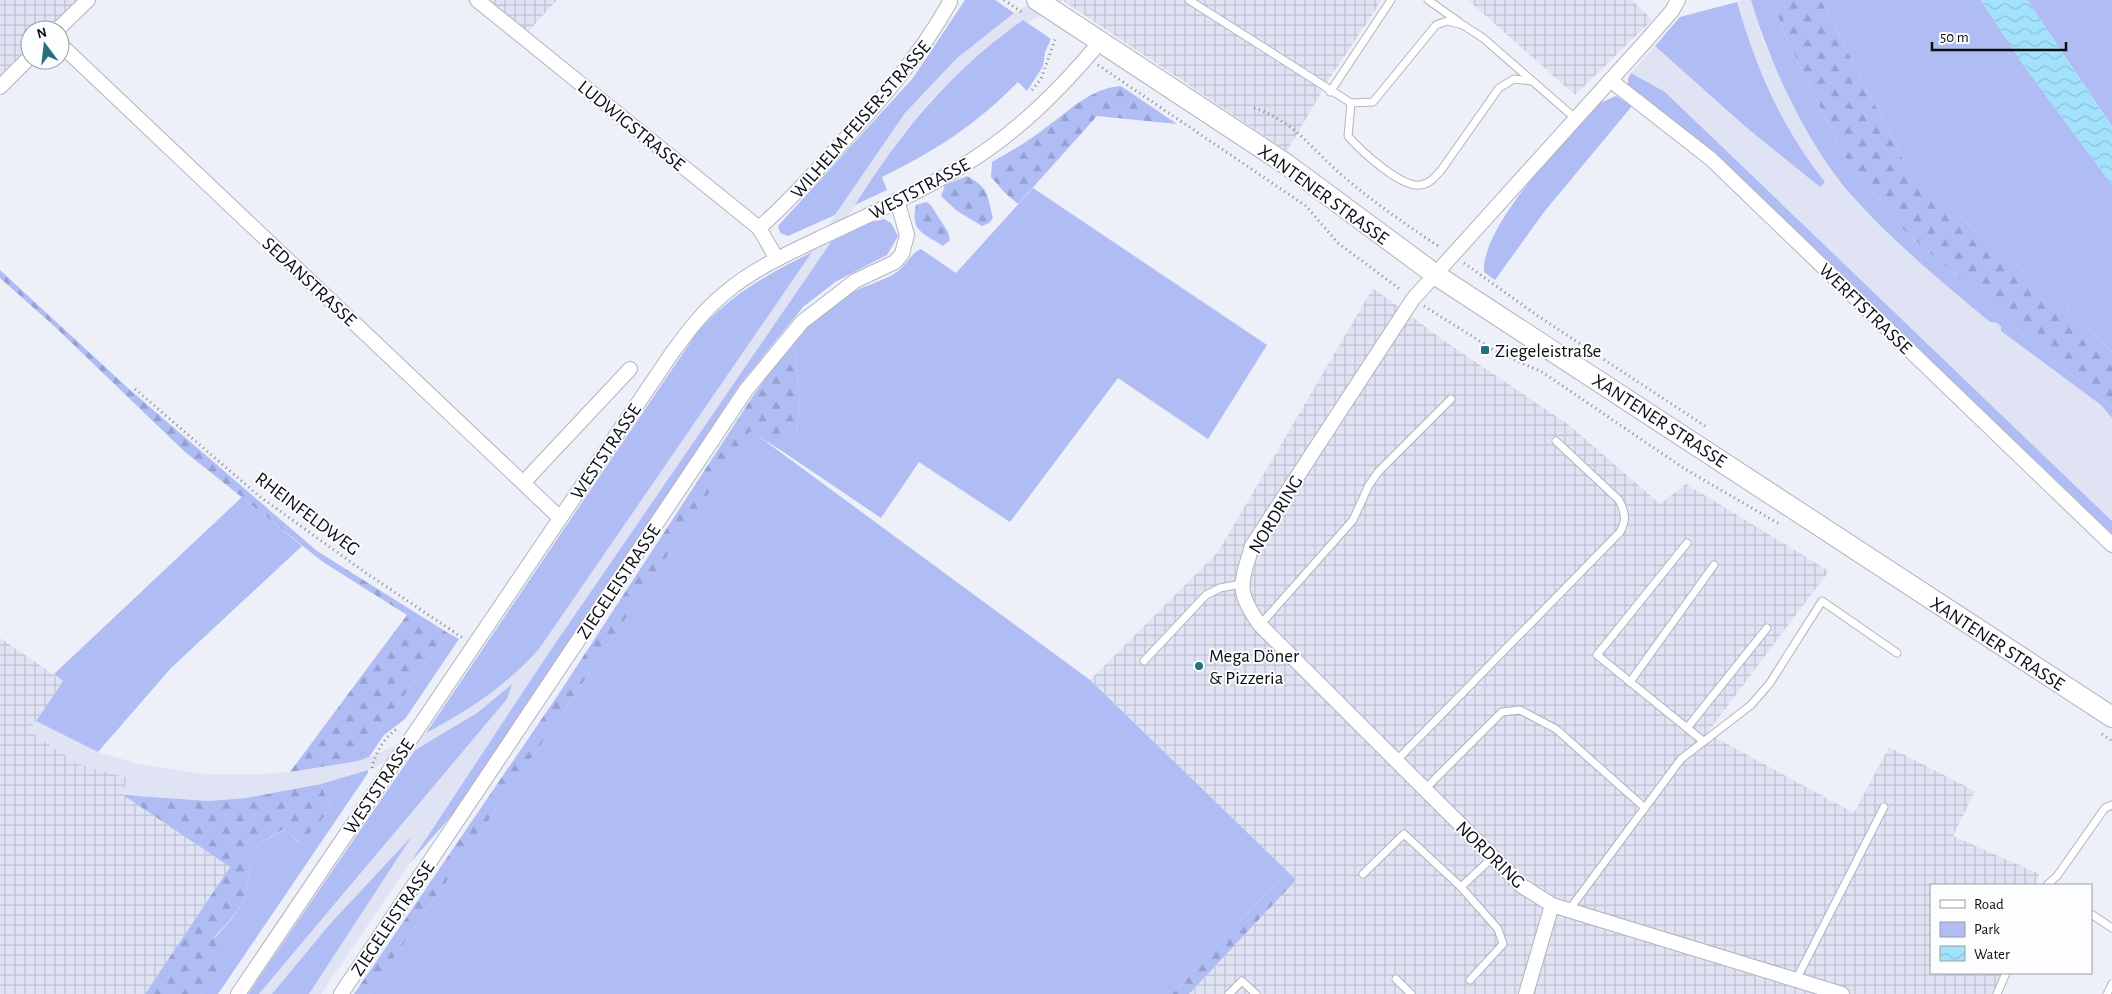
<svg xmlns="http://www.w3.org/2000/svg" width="2112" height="994" viewBox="0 0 2112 994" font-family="'Alegreya Sans',sans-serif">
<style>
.built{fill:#dfe3f4}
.industrial{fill:url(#industrial-grid)}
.green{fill:#b0bcf4}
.forest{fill:url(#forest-firs)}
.water{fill:url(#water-waves)}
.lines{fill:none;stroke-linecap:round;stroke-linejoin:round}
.lane-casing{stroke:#b2b4be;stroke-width:9}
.street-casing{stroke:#b2b4be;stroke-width:16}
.secondary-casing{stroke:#b2b4be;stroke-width:22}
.path{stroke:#87888f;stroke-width:3;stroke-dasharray:1 4;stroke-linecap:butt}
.lane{stroke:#fff;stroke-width:7}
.street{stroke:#fff;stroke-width:14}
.secondary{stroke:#fff;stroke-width:20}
.poi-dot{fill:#286f7b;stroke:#fcfdff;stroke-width:2}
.labels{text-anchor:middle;stroke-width:4;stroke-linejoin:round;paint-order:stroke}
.street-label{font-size:19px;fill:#0d0d11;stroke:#fcfdff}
.poi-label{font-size:19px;fill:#0d0d11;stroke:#fcfdff;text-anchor:start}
</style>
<defs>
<pattern id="industrial-grid" width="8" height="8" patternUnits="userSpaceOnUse" patternTransform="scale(1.25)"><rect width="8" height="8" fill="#dfe3f4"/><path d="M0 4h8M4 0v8" fill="none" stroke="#bec2d0"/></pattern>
<pattern id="forest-firs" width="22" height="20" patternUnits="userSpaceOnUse" patternTransform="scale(1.25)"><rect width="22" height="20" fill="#b0bcf4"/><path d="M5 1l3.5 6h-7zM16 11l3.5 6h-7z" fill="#96a0d0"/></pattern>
<pattern id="water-waves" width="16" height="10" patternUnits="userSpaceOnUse" patternTransform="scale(1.25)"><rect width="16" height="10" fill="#a3e2fd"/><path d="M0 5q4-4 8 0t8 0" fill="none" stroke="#8bc1d8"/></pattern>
</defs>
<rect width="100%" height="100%" fill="#edeff9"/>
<g class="built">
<polygon points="1034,0 1065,0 1028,23 1023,20 997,39 937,93 902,135 831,242 548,654 424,842 321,994 309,994 409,839 329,925 272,994 259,994 507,699 511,685 477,713 451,730 406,754 368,770 321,784 246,798 209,801 123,795 126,778 78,764 29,731 36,721 98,752 138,764 204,774 261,774 290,772 369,757 426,733 478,702 539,649 905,113 957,58 995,26"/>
<polygon points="1743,0 1751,0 1763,41 1794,108 1834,171 1852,197 1901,247 1953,291 1990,322 1997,323 2001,327 2001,331 2031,354 2101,405 2112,418 2112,521 1665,92 1631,73 1655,46 1747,128 1820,186 1825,182 1808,161 1794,138 1776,104 1749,44 1737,2"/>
</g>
<g class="industrial">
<polygon points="0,0 90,0 59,30 30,30 30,59 0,89"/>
<polygon points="477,0 557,0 523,37"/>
<polygon points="1062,0 1382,0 1329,79 1287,151"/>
<polygon points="1468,0 1632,0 1652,20 1575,95"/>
<polygon points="1373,288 1443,340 1569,425 1660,504 1686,484 1829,571 1707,733 1854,813 1889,747 1975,791 1953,836 2039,874 2036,885 1931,885 1931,973 2008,973 2001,994 1189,994 1296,880 1090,680 1218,552"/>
<polygon points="0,638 63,681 29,731 78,764 127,778 123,795 230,867 145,994 0,994"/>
</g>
<g class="green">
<polygon points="965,0 995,0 1014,13 957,58 905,113 835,215 788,236 780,233 778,226 913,78"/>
<path d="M1751 0H1772L1786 37 1844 156 1898 225 2043 352 2112 407V418L2101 405 2001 331V327L1997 323 1990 322C1943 283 1894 243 1853 197 1808 146 1770 65 1751 0Z"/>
<polygon points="1821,0 1981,0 2022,63 2112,185 2112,352 2054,297 1923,186 1903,159"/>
<polygon points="2027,0 2112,0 2112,127 2111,125"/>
<path d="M1737 2C1755 66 1783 130 1825 182L1820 187 1747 128 1655 46 1680 17Z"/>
<path d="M1023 20 1051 39 1045 52 1043 66 1027 91 1018 82C976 125 935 151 882 177L887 190 855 205C904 128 949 73 1023 20Z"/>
<polygon points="1631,73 1665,92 2112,521 2112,534 1717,155 1645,102 1628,87 1628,78"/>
<path d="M1616 96 1632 106 1544 212 1495 280 1484 272C1481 224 1568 138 1600 103Z"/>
<path d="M1033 188 1267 345 1208 439 1118 378 1010 522 919 462 881 518 782 451 797 430 800 405 795 352 790 345C806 325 829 306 851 293 866 285 883 281 897 272 906 266 911 253 921 249L956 273Z"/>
<polygon points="884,219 891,223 898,236 887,255 835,282 803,307 738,387 527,711 461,805 410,863 548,654 831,242 869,223"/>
<path d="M812 252 539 649C508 684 468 711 426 733L698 331C734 292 765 276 812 252Z"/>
<polygon points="750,430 1090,680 1287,871 1172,994 369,994 570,702"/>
<polygon points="242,497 302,546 171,668 98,752 36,721 63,681 54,674"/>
<polygon points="448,633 459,639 405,719 384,735 369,757 358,761"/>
<polygon points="512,684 507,699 259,994 248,994 415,750 477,713"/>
<path d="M368 770V773L218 994H201L213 978 214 938C247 906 248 894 251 849L285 829 299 843 331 809 321 784Z"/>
<polygon points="412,836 309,994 272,994 329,925"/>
</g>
<g class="forest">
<polygon points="1772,0 1821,0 1903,159 1923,186 2054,297 2112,352 2112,407 2043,352 1898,225 1844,156 1786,37"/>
<path d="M1121 86 1177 124 1097 116 1018 204 1004 192 991 177 992 162C1010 152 1028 141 1044 129 1068 112 1090 88 1121 86Z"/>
<path d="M967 176C989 188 987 194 993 218L989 223 982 226 957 211 941 196 945 185Z"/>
<path d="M926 202 930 204 948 232 950 240 943 246C923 233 910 231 916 205Z"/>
<polygon points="0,270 129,389 317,551 448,633 358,761 290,772 407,615 323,562 185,452 53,325 0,278"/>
<polygon points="790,345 795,352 800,405 797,430 782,451 750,431 570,702 369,994 354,994 558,695 755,393"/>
<path d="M321 784 331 809 300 843 284 829 251 849C248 895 247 905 214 937L224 954 213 978 201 994H145L230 867 123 795 209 801 246 798Z"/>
<polygon points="1287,871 1296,880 1189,994 1172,994"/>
</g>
<polygon class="water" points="1981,0 2027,0 2112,127 2112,185 2022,63"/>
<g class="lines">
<defs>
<g id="lane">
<polyline points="1189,0 1351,103 1373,102 1436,25 1447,21 1463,25 1483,38 1576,119"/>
<polyline points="1428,0 1459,22"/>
<polyline points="1330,92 1391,0"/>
<path d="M1351 103 1348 136C1360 150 1401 188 1420 185 1430 184 1436 176 1442 169L1499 88 1514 79 1531 81"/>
<polyline points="1687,543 1597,655 1703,741"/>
<polyline points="1260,625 1353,520 1369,485 1379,471 1451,399"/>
<polyline points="1144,661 1206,595 1220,588 1241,584"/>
<polyline points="1630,682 1714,565"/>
<polyline points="1687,728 1767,628"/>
<path d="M1396 761 1620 532C1627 520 1625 512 1619 500L1556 441"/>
<polyline points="1425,789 1502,712 1520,710 1556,729 1645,808"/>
<polyline points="1363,874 1404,834 1461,887 1493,857"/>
<polyline points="2047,885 2057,876 2105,808 2112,805"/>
<polyline points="1461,887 1498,929 1503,944 1470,980"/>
<polyline points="1569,910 1681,759 1751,705 1770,683 1822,601 1897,653"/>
<polyline points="2091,914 2112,928"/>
<polyline points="1396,979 1411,994"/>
<polyline points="1796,980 1884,807"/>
<polyline points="1229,994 1242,981 1256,994"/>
<polyline points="1997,994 2006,973"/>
<polyline points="2107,994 2112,984"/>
</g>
<g id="street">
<polyline points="477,0 759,228 777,259"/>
<path d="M1678 0 1672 11 1644 43 1413 299 1252 546C1241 584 1235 590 1260 625L1522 886 1552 905 1842 994"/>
<polyline points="57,30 88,0"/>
<polyline points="60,44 560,518"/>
<polyline points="1610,80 1711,159 2112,545"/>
<polyline points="0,87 30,57"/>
<path d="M759 228C788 203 813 174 839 146 880 101 920 56 950 2"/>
<polyline points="523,483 630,369"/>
<path d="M238 994 672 353C688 331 704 310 725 293 753 269 787 254 820 238 867 216 915 194 959 168 1015 135 1059 91 1100 42"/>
<polyline points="341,994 746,390 802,322 855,281 895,262 902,254 907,235 897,200"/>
<polyline points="1526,994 1552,905"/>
</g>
<polyline id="secondary" points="1037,0 1286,164 1436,275 2112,717"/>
</defs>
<use href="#lane" class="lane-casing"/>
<use href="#street" class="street-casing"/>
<use href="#secondary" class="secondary-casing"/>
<g class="path">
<polyline points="1004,0 1023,13"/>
<polyline points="1098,65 1306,206 1338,243 1401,290"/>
<polyline points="1032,90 1041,79 1056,37"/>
<path d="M1254 108C1295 121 1313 151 1344 177 1375 203 1406 225 1440 247"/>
<polyline points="1464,263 1538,316 1705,426"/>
<polyline points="1424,306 1497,352 1542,372 1685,469 1781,525"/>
<polyline points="135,389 259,496 366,573 463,638"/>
<polyline points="2102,734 2112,741"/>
<path d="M372 768C375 752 385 737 398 728"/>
</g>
<use href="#lane" class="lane"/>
<use href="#street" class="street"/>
<use href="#secondary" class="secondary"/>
</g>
<g class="poi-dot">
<rect x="1480" y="345" width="10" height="10" rx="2.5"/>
<circle cx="1199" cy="666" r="5"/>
</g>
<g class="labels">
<g class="street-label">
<text transform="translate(860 119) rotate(-49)" y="7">WILHELM-FEISER-STRASSE</text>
<text transform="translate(632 125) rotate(39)" y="7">LUDWIGSTRASSE</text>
<text transform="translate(919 188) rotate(-28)" y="7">WESTSTRASSE</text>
<text transform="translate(1324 194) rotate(36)" y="7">XANTENER STRASSE</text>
<text transform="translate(310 281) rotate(43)" y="7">SEDANSTRASSE</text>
<text transform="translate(1866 308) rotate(44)" y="7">WERFTSTRASSE</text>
<text transform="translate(1660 420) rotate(33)" y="7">XANTENER STRASSE</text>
<text transform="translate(605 451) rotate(-56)" y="7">WESTSTRASSE</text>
<text transform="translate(308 513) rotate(37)" y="7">RHEINFELDWEG</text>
<text transform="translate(1275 514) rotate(-59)" y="7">NORDRING</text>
<text transform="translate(618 581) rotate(-56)" y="7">ZIEGELEISTRASSE</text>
<text transform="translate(1998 643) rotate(33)" y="7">XANTENER STRASSE</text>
<text transform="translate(378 786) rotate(-56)" y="7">WESTSTRASSE</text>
<text transform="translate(1491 854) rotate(44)" y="7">NORDRING</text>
<text transform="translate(392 918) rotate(-56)" y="7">ZIEGELEISTRASSE</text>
</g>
<g class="poi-label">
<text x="1495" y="357">Ziegeleistraße</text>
<text x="1209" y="662">Mega Döner<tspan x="1209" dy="22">&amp; Pizzeria</tspan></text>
</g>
</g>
<rect x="1930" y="884" width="162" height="90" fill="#fcfdff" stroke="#9c9da0"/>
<rect x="1940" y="900" width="25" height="8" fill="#ffffff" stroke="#9c9da0"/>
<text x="1974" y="909" font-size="15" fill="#0d0d11">Road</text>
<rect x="1940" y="922" width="25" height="15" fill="#b0bcf4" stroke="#9c9da0"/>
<text x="1974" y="934" font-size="15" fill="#0d0d11">Park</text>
<rect x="1940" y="946" width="25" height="15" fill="url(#water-waves)" stroke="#9c9da0"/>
<text x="1974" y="959" font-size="15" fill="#0d0d11">Water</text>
<g transform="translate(45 45) rotate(345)"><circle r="24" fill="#fcfdff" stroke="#9c9da0"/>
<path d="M0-4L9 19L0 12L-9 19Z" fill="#286f7b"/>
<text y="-8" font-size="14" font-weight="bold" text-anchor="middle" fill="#0d0d11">N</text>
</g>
<path d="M1932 42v8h134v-8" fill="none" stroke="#0d0d11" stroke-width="2.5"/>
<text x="1940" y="42" font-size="15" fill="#0d0d11" stroke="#fcfdff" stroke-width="4" paint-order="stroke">50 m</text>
</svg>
